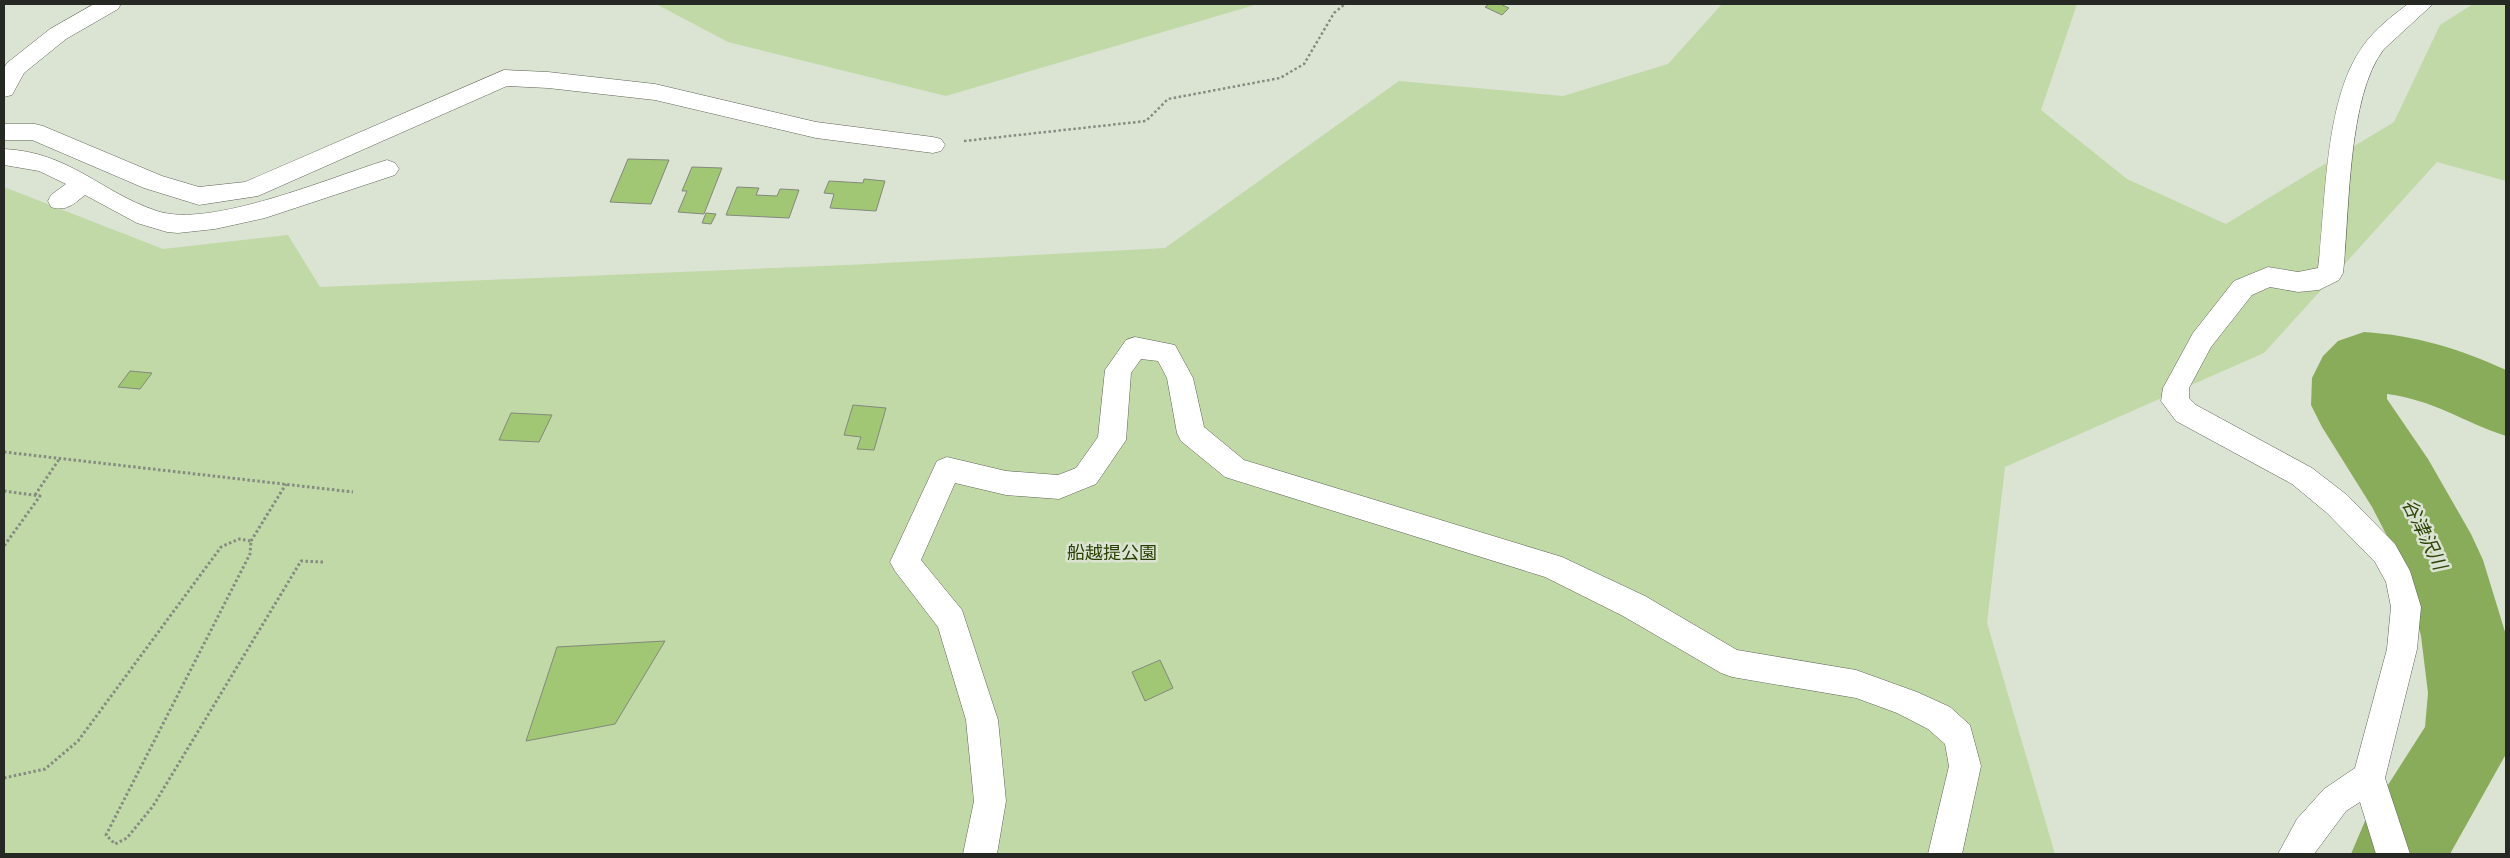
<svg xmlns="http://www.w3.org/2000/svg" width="2510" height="858" viewBox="0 0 2510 858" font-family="Quicksand,'Noto Sans JP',sans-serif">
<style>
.green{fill:#c1d9a6}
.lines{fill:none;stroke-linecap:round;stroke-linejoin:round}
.river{fill:#89ac5b;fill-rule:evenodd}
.building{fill:#a1c674;stroke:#83897c}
.minor-casing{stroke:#5f6558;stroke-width:1}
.path-far1{stroke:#868c81;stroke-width:2.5;stroke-dasharray:2.5 2.5;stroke-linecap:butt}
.path{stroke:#868c81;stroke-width:3;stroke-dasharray:2.5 2.5;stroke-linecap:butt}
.minor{fill:#fff;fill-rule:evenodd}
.labels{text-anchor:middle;stroke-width:5;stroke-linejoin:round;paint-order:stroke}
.park-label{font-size:18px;fill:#2a4002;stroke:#dbe3d3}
.water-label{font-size:19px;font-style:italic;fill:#2f4609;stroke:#dbe3d3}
</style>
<rect width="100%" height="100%" fill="#dbe3d3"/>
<g class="green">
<polygon points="656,4 1258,4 946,96 728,42"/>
<polygon points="1722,4 2077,4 2041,110 2127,179 2226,224 2394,122 2440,25 2473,4 2506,4 2506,181 2437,162 2264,353 2005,467 1987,623 2055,854 4,854 4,187 163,249 288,235 320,287 848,265 1165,248 1399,81 1563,96 1668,64"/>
</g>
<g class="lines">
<path class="river" d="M2364 332C2414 335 2461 349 2506 370V436C2463 422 2434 400 2387 394V399L2428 459 2471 534 2483 560 2506 635V754L2450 854H2351L2365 821 2425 727 2428 693 2421 636 2402 565 2372 507 2322 427 2311 405 2312 378 2323 356 2338 341Z"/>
</g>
<g class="building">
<polygon points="1489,4 1500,4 1509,8 1502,15 1485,7"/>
<polygon points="628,159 669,160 651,204 610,202"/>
<polygon points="692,167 722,168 704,214 678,212 687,191 682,191"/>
<polygon points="864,179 885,181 876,211 830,208 834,194 824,193 829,181 863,183"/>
<polygon points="737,187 759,188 756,195 777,196 780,189 799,190 789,218 726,215"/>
<polygon points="706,213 716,214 711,224 702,223"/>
<polygon points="130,371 152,373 140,389 118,387"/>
<polygon points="853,405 886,408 874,450 857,449 861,437 844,435"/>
<polygon points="511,413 552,415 539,442 499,440"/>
<polygon points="665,641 615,724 526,741 557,647"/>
<polygon points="1160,660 1173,688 1145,701 1132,672"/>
</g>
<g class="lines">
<defs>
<g id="minor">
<polygon points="94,4 121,4 118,9 66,39 24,73 12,95 4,97 4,68 7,63 50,29"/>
<path d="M2408 4H2433L2384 49C2347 96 2350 213 2343 273L2339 280 2319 290 2298 292 2270 287 2252 295 2211 347 2189 388V398L2196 405 2312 468 2347 495 2395 544 2410 571 2421 607 2417 649 2385 778 2410 854H2376L2360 802 2346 811 2314 854H2278L2297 819 2324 789 2355 768 2387 649 2391 607 2386 582 2375 562 2327 513 2292 484 2176 421 2161 401 2163 388 2193 333 2234 281 2268 267 2298 272 2318 268C2326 204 2324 99 2363 46 2375 29 2392 16 2408 4Z"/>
<polygon points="504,70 548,72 655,84 816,122 933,137 941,139 945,145 941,151 933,153 816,138 655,100 548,88 507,86 258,196 199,205 144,188 32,140 4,140 4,124 35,124 43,126 162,176 199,187 245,182"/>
<path d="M4 149C70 152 100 192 157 211 210 229 331 177 387 160L395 163 399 169 395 175 265 218 215 229 178 233 167 232 137 223 85 195C74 204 66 212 51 207L48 201 51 195 66 184 39 171 4 165Z"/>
<polygon points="1135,337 1175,345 1193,378 1204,427 1244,460 1562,557 1645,596 1737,650 1856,670 1917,692 1950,707 1970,725 1981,766 1962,854 1928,854 1949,766 1945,744 1928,729 1897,713 1856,698 1732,677 1721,673 1623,616 1545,577 1225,477 1181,441 1177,433 1167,378 1158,361 1141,359 1131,373 1126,440 1096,484 1059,499 1006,495 955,483 921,560 962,610 998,720 1006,801 997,854 963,854 974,801 966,720 938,627 895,571 890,562 937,461 947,457 1006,471 1058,475 1076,468 1098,437 1105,370 1126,340"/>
</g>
</defs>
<use href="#minor" class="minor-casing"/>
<polyline class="path-far1" points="964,141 1146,121 1168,99 1280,78 1304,64 1334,13 1345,4"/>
<g class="path">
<polyline points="4,452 353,492"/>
<polyline points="4,491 40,496 4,546"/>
<polyline points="35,495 60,458"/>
<polyline points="251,541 286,484"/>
<polyline points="4,778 45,769 78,741 221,547 239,539 251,541 250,554 106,835 115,844 127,838 153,806 301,561 323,562"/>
</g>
<use href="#minor" class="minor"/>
</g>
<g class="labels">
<g class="park-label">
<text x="1112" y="559">船越提公園</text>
</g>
<g class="water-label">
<text transform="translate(2425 534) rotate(64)" y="7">谷津沢川</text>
</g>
</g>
<rect width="2510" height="858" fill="none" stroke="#262823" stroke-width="10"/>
</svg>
